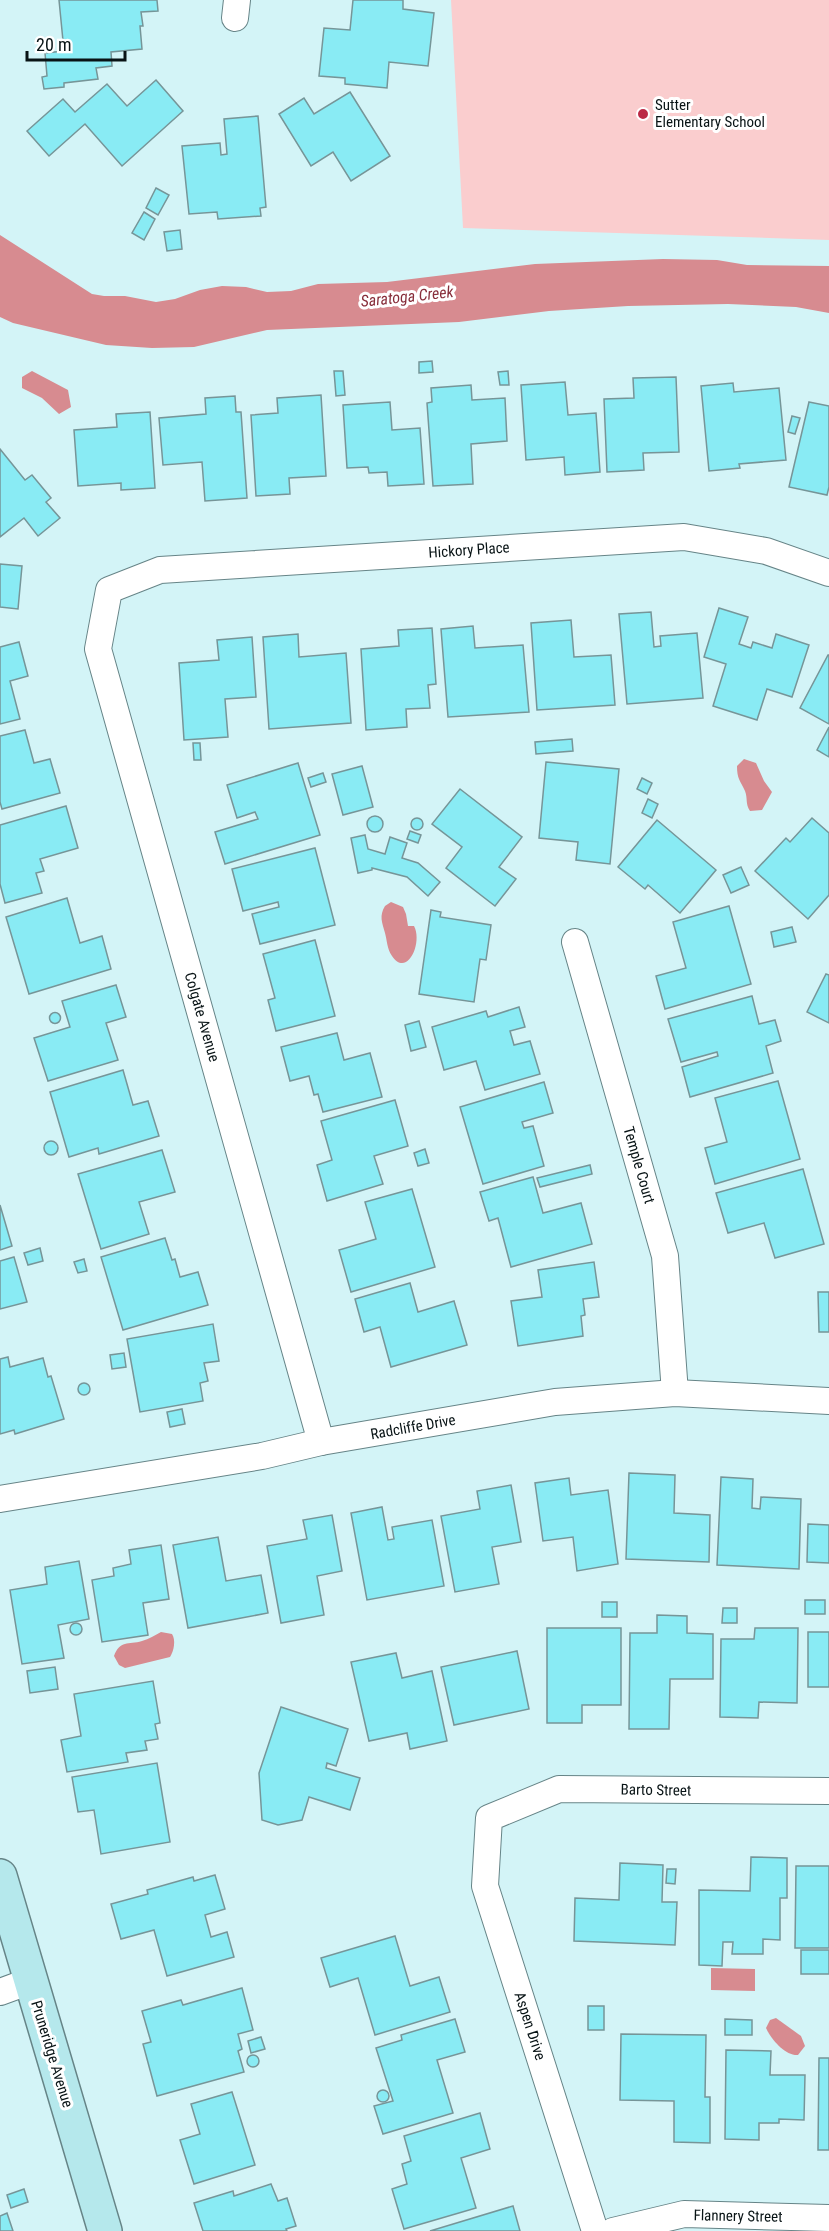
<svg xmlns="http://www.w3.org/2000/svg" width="829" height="2231" viewBox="0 0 829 2231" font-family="'Roboto Condensed',sans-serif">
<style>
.green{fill:#facdce}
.water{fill:#d78b90}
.building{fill:#89ebf4;stroke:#769598;stroke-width:1.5}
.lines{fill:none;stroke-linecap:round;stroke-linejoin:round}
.street-casing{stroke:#668487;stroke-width:28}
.secondary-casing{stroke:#668487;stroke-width:36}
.street{stroke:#fff;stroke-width:26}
.secondary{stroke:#b5e8ec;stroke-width:33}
.poi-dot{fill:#bb2a46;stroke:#fff;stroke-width:2}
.labels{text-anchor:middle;stroke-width:6;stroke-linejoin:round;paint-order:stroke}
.poi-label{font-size:15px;fill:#081315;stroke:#fff;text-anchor:start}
.street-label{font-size:15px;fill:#081315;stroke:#fff}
.water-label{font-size:16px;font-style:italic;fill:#872d3a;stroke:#fff}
</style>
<rect width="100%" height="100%" fill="#d3f4f7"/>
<polygon class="green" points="451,0 829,0 829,240 463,228"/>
<g class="water">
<polygon points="0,235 92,294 104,296 125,296 156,302 175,299 200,290 222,286 246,287 267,292 291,291 318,284 387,282 535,264 663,259 717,260 747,265 829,266 829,313 796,307 728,304 628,306 549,311 459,322 267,330 194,347 152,348 106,345 13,323 0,317"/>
<polygon points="32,371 68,390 71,407 59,414 42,398 22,388 22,377"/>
<path d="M744 759 756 763 764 781 772 792 762 810 750 811C745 803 748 799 745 791 740 780 737 779 737 766Z"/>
<path d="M391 902 403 907 406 914 408 926H414C423 943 407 978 392 956 387 949 387 940 385 933 382 922 379 916 385 906Z"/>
<path d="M161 1632 172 1634C176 1640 174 1651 170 1657L125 1668 119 1665 114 1656C120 1640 128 1645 142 1641 149 1639 155 1635 161 1632Z"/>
<polygon points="711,1968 755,1969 755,1991 711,1990"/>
<path d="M776 2018 801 2036 805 2046 798 2055C785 2056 771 2039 766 2028L770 2020Z"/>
</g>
<g class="building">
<polygon points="59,0 157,0 158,11 141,12 143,26 140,26 142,49 111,52 112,66 96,68 98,79 64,83 64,87 44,89 42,77 47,76 45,53 64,51"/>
<polygon points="353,0 403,0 403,9 434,13 428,66 389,62 387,88 345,84 345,78 319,76 324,28 350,30"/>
<polygon points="156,80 183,111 122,166 85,124 49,156 27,131 63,99 75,112 107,84 127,106"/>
<polygon points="350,92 390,156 351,181 333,152 311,166 279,114 304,98 314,114"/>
<polygon points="258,116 266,207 260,208 261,216 218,219 217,212 189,214 182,146 220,143 221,155 227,154 224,119"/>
<polygon points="156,188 169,195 158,215 146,208"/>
<polygon points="144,212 155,219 144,240 132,233"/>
<polygon points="180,230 182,249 167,251 164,232"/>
<polygon points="432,361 433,372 419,373 419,362"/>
<polygon points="334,371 343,371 345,395 336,396"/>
<polygon points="508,371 509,385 500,385 498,372"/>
<polygon points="676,377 679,452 643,453 644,470 607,472 604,399 634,398 633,378"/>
<polygon points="565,382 568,415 596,413 600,472 565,475 564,457 526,460 521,385"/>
<polygon points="733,383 734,392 779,388 786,460 739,464 740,468 709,471 701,386"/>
<polygon points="471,385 472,400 505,398 507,441 471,444 473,484 433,486 427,403 432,402 431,388"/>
<polygon points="321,395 326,476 289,478 290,494 256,496 251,415 278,413 277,398"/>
<polygon points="235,396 236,412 241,412 247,498 205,501 202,462 163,465 159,418 206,414 205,398"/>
<polygon points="390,402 392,430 420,428 424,484 388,486 387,472 369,473 368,467 347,468 343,405"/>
<polygon points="809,402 829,406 829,487 827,495 789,487"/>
<polygon points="150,412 155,488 121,490 121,483 78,486 74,430 117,427 116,414"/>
<polygon points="792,416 800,418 795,434 788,432"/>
<polygon points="0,449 25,480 32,475 51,498 46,502 60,518 38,536 24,518 0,537"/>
<polygon points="0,564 22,566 18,609 0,607"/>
<polygon points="719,608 748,617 739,644 751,648 753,642 772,648 776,634 809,645 792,697 767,689 757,720 713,706 726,664 704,657"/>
<polygon points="651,612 654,647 661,646 660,636 697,633 703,698 627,704 619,614"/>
<polygon points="571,620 574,657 611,655 615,705 537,710 531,623"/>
<polygon points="473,626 475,648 523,645 529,712 448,717 441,629"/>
<polygon points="432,628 436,684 428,685 430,708 406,709 407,727 366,730 361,649 399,646 398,630"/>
<polygon points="298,634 299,657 346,653 351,723 269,729 263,637"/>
<polygon points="252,637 256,697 225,699 228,737 184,740 179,663 219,660 217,640"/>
<polygon points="19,642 28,676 10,681 20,719 0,724 0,647"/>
<polygon points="828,655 829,655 829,724 800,708"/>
<polygon points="829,727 829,757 817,750"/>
<polygon points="25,730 34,763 50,759 60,793 2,809 0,802 0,736"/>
<polygon points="572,739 573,751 536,754 535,742"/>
<polygon points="193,743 200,743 201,760 194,760"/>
<polygon points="546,762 619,769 610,864 576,860 578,842 539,838"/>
<polygon points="298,763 320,835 225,864 215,832 258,819 255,812 237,818 227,785"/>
<polygon points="362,766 373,807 343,815 332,774"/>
<polygon points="323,773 326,782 311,787 308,778"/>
<polygon points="642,778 652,783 647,794 637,789"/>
<polygon points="460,789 522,837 499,867 516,879 495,906 446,868 462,847 432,824"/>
<polygon points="648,799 658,804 652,818 642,813"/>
<polygon points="66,806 78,848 40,859 44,871 36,873 42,893 5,903 0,884 0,825"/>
<circle cx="375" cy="824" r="8"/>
<polygon points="812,818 829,833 829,895 808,919 755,871 786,838 790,842"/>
<circle cx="417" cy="824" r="6"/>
<polygon points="657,820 716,870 680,913 648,885 645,889 618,867"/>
<polygon points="410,831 421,835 418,843 407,839"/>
<polygon points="365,835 368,849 385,854 390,837 407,843 402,858 418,863 440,882 428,896 407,877 372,868 372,870 358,873 351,838"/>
<polygon points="315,848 335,925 260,944 252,914 279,907 278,902 243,911 232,869"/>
<polygon points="741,867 749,885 731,893 723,875"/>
<polygon points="67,898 80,943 102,936 111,969 29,994 6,917"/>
<polygon points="729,906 751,984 665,1009 656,976 686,968 673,922"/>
<polygon points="431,910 441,912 440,917 491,925 486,960 480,959 474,1002 419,994"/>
<polygon points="792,927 796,942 774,947 771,932"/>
<polygon points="315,940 335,1016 276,1031 268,1000 275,998 263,954"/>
<polygon points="826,974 829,975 829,1023 807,1012"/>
<polygon points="116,985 126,1017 106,1023 118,1060 48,1081 34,1038 70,1027 62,1001"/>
<polygon points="752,996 759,1024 775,1020 781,1041 766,1046 773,1073 690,1097 682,1067 718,1056 717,1052 681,1062 668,1019"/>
<polygon points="519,1007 525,1027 510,1031 514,1045 530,1041 540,1074 485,1090 476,1061 444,1070 432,1027 486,1011 488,1017"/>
<circle cx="55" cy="1018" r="5.5"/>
<polygon points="419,1021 426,1047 411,1051 405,1025"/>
<polygon points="337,1033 344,1060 370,1053 382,1097 323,1112 318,1094 314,1095 309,1076 290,1081 281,1047"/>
<polygon points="123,1070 133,1105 148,1101 159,1136 99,1154 98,1148 69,1157 50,1092"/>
<polygon points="778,1081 800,1159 715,1184 705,1148 727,1142 715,1098"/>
<polygon points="544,1082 553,1113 522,1122 524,1128 533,1126 544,1166 483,1184 460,1107"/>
<polygon points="395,1100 408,1146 374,1156 383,1184 327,1201 317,1165 332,1160 321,1121"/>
<circle cx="51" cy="1148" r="7"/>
<polygon points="425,1149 429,1163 418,1166 414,1153"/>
<polygon points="162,1150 175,1192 139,1202 149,1234 101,1249 78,1174"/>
<polygon points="590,1165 592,1174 540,1187 537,1178"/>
<polygon points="803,1169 824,1244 775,1258 764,1223 728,1233 716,1193"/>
<polygon points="533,1177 543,1213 581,1203 592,1244 511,1267 498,1218 489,1221 480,1192"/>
<polygon points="412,1189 435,1267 351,1292 339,1250 376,1239 365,1202"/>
<polygon points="0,1205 12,1246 0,1250"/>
<polygon points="165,1238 172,1260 175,1259 180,1277 198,1272 208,1305 123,1330 101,1257"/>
<polygon points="40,1248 43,1261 28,1265 24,1253"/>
<polygon points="14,1257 27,1302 0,1309 0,1261"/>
<polygon points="84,1259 87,1271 78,1273 74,1262"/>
<polygon points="594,1262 599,1297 583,1299 585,1315 581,1316 583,1336 518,1346 511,1301 542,1297 538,1270"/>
<polygon points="410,1283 418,1312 454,1301 467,1345 391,1367 380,1327 364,1332 355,1299"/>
<polygon points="818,1292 829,1292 829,1332 819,1332"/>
<polygon points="213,1324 219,1361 204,1363 208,1381 200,1383 203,1401 140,1412 127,1339"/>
<polygon points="124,1353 126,1367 112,1369 110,1355"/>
<polygon points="8,1357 10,1367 43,1358 48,1377 51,1376 64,1419 15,1434 14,1430 0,1434 0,1359"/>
<circle cx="84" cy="1389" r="6"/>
<polygon points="182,1409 185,1424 170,1427 167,1412"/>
<polygon points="629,1473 675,1475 674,1513 710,1515 709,1562 626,1559"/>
<polygon points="721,1477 753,1479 752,1508 760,1509 761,1497 801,1499 799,1569 717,1565"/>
<polygon points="569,1478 571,1495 608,1490 618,1564 577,1571 573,1537 543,1541 535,1483"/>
<polygon points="511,1485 521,1542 492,1547 499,1584 455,1592 441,1516 480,1509 477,1491"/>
<polygon points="382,1507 388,1540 394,1539 392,1527 432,1520 444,1586 367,1600 351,1513"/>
<polygon points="332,1515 342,1571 317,1576 324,1615 281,1623 267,1546 307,1539 303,1520"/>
<polygon points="808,1524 829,1525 829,1563 807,1562"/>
<polygon points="218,1537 226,1581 261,1575 268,1613 188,1628 173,1545"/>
<polygon points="161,1545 169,1599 143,1603 148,1635 102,1642 92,1580 114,1576 113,1568 131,1564 129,1550"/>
<polygon points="79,1561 89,1619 58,1625 64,1658 22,1664 10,1590 47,1584 45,1567"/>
<rect x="805" y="1600" width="20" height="14"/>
<rect x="602" y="1602" width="15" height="15"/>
<polygon points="723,1608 737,1608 737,1623 722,1623"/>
<polygon points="657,1615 687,1616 687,1633 713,1634 713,1679 670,1679 669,1729 629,1729 630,1633 657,1633"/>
<circle cx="76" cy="1629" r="6"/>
<polygon points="547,1628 621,1628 621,1705 582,1705 582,1723 547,1723"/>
<polygon points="755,1628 798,1628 797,1703 759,1702 758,1718 720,1717 721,1639 754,1639"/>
<rect x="808" y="1632" width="21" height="55"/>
<polygon points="517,1651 529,1709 454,1725 441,1667"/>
<polygon points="396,1653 402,1678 432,1671 447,1741 410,1749 407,1733 369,1741 351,1662"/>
<polygon points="55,1667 58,1689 30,1693 27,1671"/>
<polygon points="153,1681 160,1723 155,1724 158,1739 145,1741 147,1750 126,1753 128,1762 67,1772 61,1740 81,1736 74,1694"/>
<polygon points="281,1707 348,1729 336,1766 327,1763 326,1768 360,1778 350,1810 309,1797 302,1820 278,1825 262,1820 259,1773"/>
<polygon points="157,1763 170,1842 101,1854 94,1810 78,1812 72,1777"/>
<polygon points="751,1857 787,1858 787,1898 780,1898 780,1940 763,1939 763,1954 732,1954 733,1942 723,1942 722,1966 699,1965 699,1890 750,1891"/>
<polygon points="620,1863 663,1865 662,1902 677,1902 675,1945 574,1941 575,1898 619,1900"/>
<polygon points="796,1866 829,1866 829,1948 795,1948"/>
<polygon points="667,1869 676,1869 675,1884 666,1883"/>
<polygon points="215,1875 225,1909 205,1915 211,1937 227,1932 234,1957 167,1976 154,1930 121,1939 111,1904 148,1894 147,1890 193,1877 194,1881"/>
<polygon points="395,1936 410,1986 439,1977 450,2012 375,2035 358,1978 330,1987 321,1958"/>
<rect x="801" y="1950" width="28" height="24"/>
<polygon points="242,1988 253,2030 238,2034 242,2049 238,2051 244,2072 157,2096 143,2044 151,2042 142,2011 181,2000 183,2005"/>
<rect x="588" y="2006" width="16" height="24"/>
<polygon points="455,2019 465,2052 437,2060 453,2113 383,2134 374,2106 393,2101 376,2048 402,2040 401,2035"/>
<polygon points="725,2019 752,2020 752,2035 725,2035"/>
<polygon points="621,2034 706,2035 705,2097 710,2097 710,2143 674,2142 674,2101 620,2100"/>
<polygon points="261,2037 265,2049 251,2053 248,2041"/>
<polygon points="726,2050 771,2051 770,2075 805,2075 804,2120 779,2119 779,2123 759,2123 759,2140 725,2139"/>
<circle cx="253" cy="2061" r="6"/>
<polygon points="819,2058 829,2058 829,2150 818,2150"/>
<circle cx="383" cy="2096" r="6"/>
<polygon points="232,2092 255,2165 194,2184 180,2140 200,2134 191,2104"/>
<polygon points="480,2113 490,2149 461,2158 476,2208 404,2229 392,2189 407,2184 402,2164 411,2161 404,2136"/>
<polygon points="271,2184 278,2201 287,2198 296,2226 286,2229 287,2231 203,2231 194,2203 233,2191 234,2196"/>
<polygon points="24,2189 28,2202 11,2208 7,2195"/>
<polygon points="513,2206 520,2231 430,2231"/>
<polygon points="7,2213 13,2231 0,2231 0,2216"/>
</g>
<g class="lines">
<defs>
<g id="street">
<polyline points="235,18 237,0"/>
<polyline points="575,942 665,1256 675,1393"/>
<polyline points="321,1442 98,649 109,590 160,570 684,537 766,551 829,573"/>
<polyline points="0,1499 262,1456 321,1442 555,1402 675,1393 829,1401"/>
<polyline points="0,1992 30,1981"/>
<polyline points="595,2231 485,1886 489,1818 559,1789 829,1791"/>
<polyline points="613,2231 684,2214 829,2218"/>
</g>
<polyline id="secondary" points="0,1876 105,2231"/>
</defs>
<use href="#street" class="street-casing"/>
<use href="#secondary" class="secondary-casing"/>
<use href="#street" class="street"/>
<use href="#secondary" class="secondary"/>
</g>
<circle class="poi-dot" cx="643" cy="114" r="6"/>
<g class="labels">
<g class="poi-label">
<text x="655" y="110">Sutter<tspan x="655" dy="17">Elementary School</tspan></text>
</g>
<g class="street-label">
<text transform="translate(469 550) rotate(-4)" y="5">Hickory Place</text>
<text transform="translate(202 1017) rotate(74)" y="5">Colgate Avenue</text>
<text transform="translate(639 1165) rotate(74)" y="5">Temple Court</text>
<text transform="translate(413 1427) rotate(-10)" y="5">Radcliffe Drive</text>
<text transform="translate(656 1790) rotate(1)" y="5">Barto Street</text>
<text transform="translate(530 2026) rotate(72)" y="5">Aspen Drive</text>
<text transform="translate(52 2054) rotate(73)" y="5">Pruneridge Avenue</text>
<text transform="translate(738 2216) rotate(1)" y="5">Flannery Street</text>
</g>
<g class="water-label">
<text transform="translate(407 296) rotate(-6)" y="6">Saratoga Creek</text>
</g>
</g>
<path d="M27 51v9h98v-9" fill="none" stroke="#081315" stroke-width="3"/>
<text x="36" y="51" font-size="18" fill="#081315" stroke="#ffffff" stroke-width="4.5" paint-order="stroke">20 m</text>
</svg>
